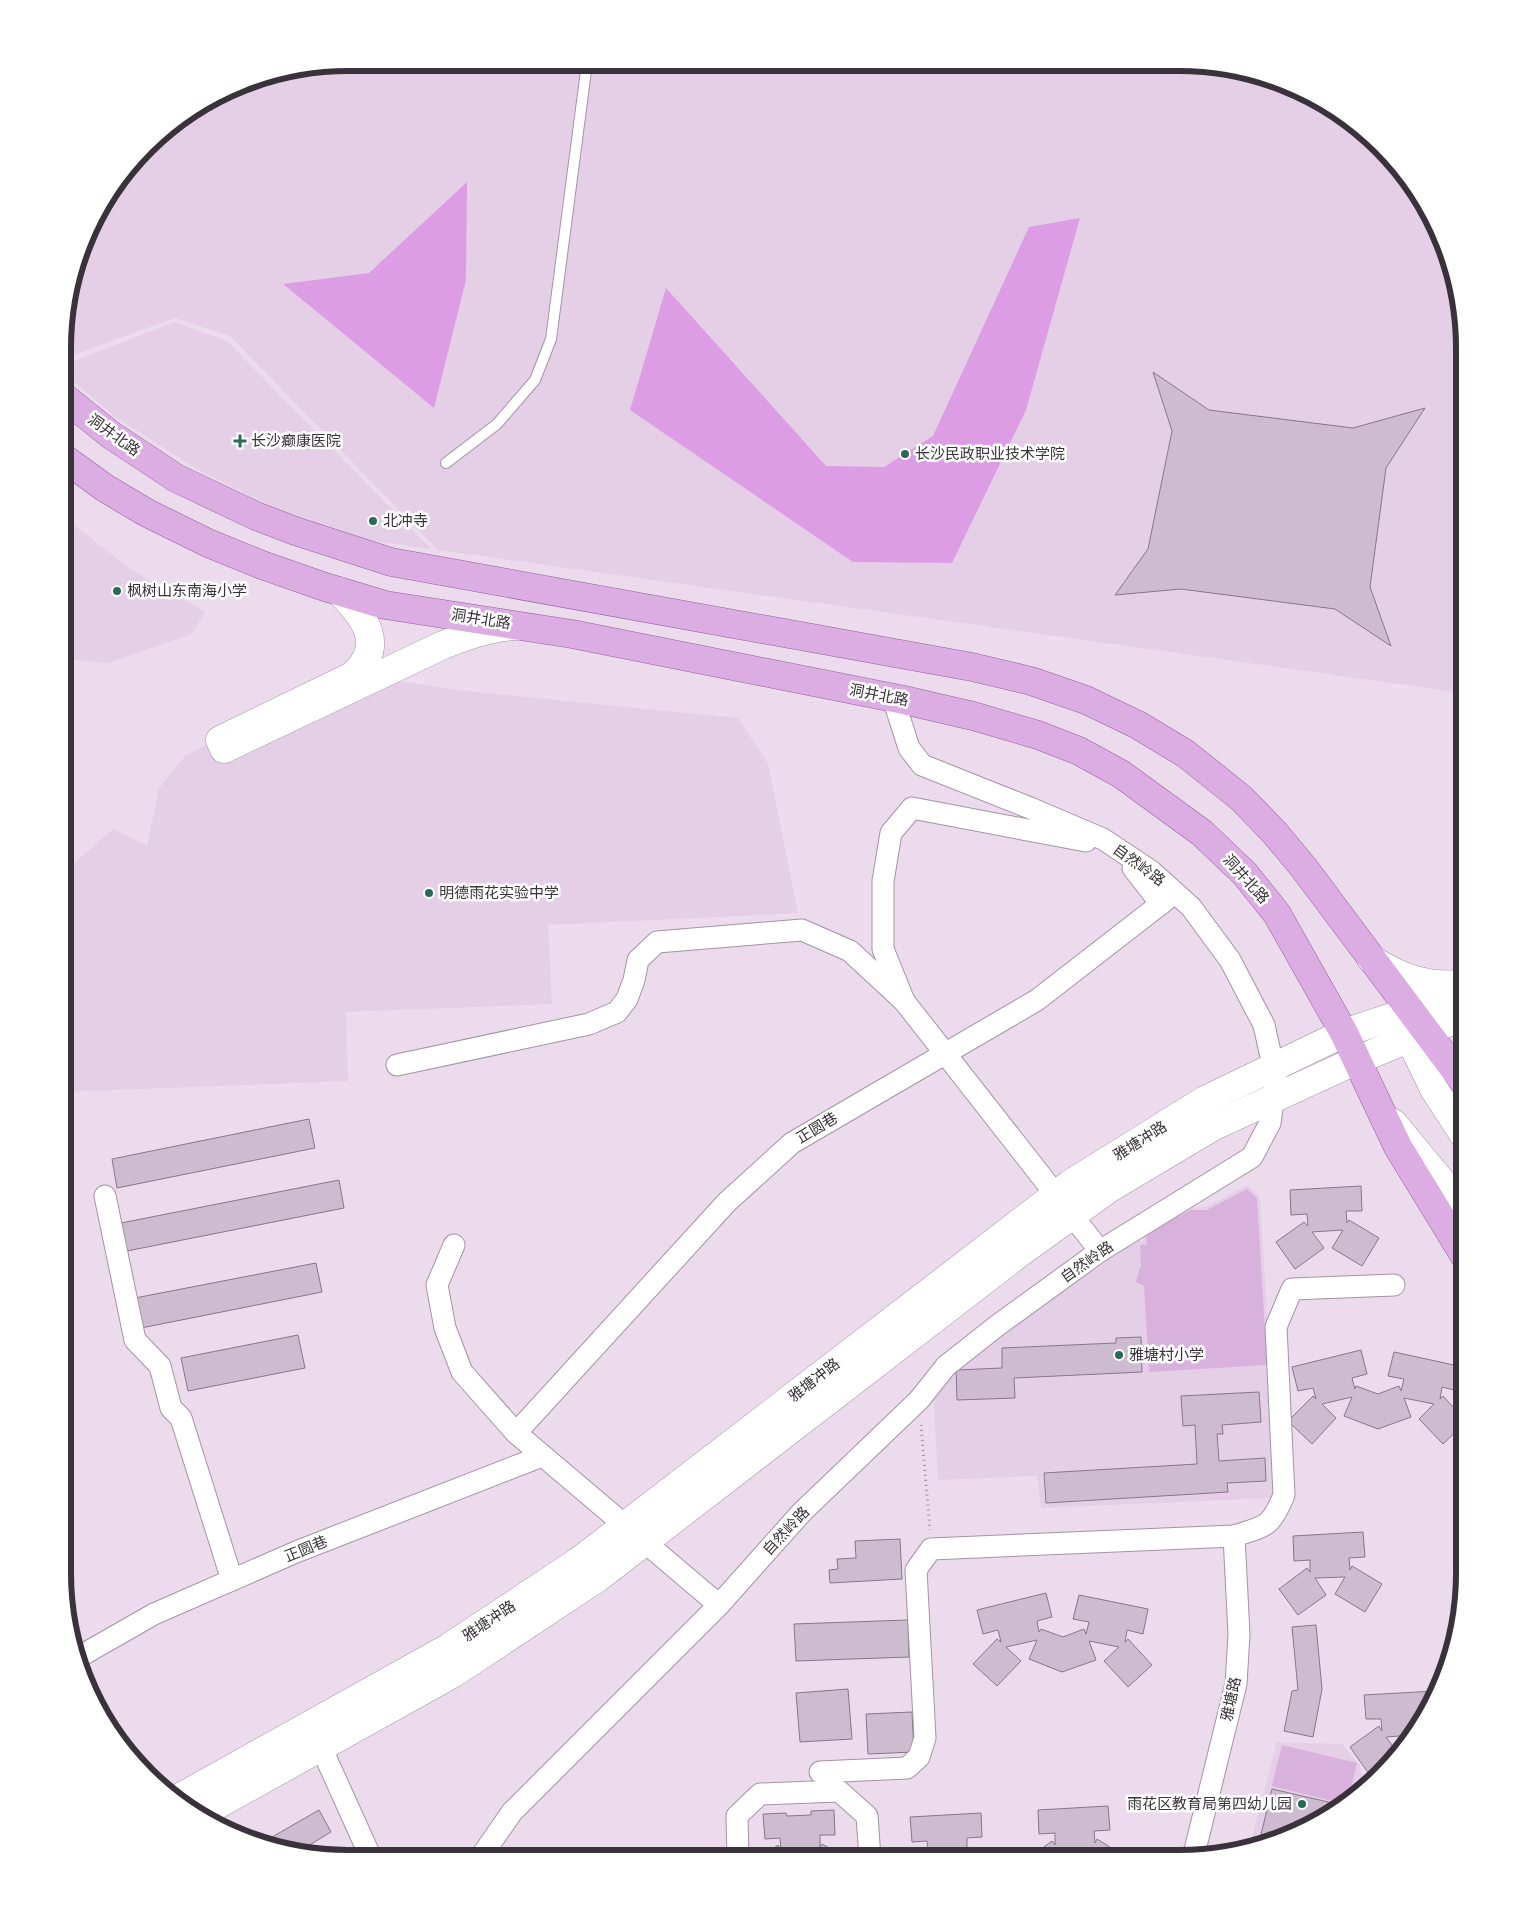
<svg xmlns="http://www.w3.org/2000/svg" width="1527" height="1921" viewBox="0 0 1527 1921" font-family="Karla,'Noto Sans SC',sans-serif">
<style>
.built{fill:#e4cfe7}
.green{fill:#d8b1dd}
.water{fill:#dc9de4}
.building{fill:#cdbccf;stroke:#867788}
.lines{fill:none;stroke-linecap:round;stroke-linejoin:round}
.lane-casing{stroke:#a393a5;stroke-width:12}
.street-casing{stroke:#a393a5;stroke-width:23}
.secondary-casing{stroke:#a393a5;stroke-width:29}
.primary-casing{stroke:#935f9a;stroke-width:29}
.path{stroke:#9d909e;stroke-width:3;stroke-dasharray:1 4;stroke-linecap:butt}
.lane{stroke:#fff;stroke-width:10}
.street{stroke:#fff;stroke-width:21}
.secondary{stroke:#fff;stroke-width:28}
.primary{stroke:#dcade2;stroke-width:28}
.poi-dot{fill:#286958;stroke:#fff;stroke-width:2}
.labels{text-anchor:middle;stroke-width:5;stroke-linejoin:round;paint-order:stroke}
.street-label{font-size:15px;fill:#39323a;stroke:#fff}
.poi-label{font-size:15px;fill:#39323a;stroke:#fff;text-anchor:start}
.rim{fill:none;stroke:#39323a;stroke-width:6}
</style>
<rect width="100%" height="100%" fill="#ecdbed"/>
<g class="built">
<polygon points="348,63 1216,65 1288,84 1338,111 1393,160 1426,206 1455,274 1464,348 1464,693 438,550 230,336 175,318 65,358 65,311 101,206 160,133 256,78"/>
<polygon points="175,322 227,341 431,549 374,541 312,527 195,468 113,415 65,374 65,364"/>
<polygon points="65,518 132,570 205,612 192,634 107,663 64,659"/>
<polygon points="349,674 465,691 738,718 768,763 798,913 548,925 552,1004 346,1012 348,1081 63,1092 64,872 113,829 147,846 159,788 185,756"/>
<polygon points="1247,1185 1260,1197 1270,1364 1274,1498 1041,1508 1037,1476 938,1480 933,1387 978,1347 1137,1238 1143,1242 1144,1231 1190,1208 1206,1207"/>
<polygon points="1277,1742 1342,1744 1359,1764 1366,1788 1321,1820 1249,1849"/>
</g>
<g class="green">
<polygon points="1247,1189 1257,1198 1267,1365 1149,1372 1144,1286 1136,1282 1141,1265 1140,1245 1147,1245 1146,1233 1191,1210 1207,1210"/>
<polygon points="1282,1745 1357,1763 1348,1801 1345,1804 1272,1786"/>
</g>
<g class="water">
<polygon points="467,182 466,280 434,408 283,284 369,273"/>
<polygon points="1080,218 1026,410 952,563 853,562 630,410 666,288 826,466 884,467 933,436 1029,227"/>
</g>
<g class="building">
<polygon points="1153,372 1209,410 1353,428 1425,408 1386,468 1370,587 1391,646 1335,609 1181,589 1115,595 1148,549 1172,431"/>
<polygon points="309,1119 315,1148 117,1188 112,1159"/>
<polygon points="339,1180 344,1208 127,1251 121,1223"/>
<polygon points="1361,1186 1362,1211 1346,1211 1347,1223 1349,1220 1379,1238 1362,1266 1332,1248 1343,1230 1312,1232 1324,1248 1295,1269 1276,1242 1304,1222 1308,1226 1307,1214 1291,1215 1290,1190"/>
<polygon points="316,1263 322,1292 141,1328 135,1298"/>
<polygon points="298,1335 305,1368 188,1391 181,1358"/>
<polygon points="1141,1337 1142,1372 1014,1378 1015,1398 957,1400 956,1370 1002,1368 1002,1348 1116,1343 1116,1338"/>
<polygon points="1361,1350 1367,1374 1352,1378 1355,1389 1356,1386 1378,1394 1399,1386 1401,1391 1404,1379 1388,1376 1394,1352 1463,1367 1458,1391 1442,1387 1440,1399 1443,1396 1464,1419 1464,1424 1443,1444 1419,1419 1434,1404 1404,1398 1411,1417 1378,1429 1344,1416 1352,1397 1322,1404 1336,1418 1312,1444 1288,1421 1313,1396 1316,1399 1313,1388 1298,1391 1292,1367"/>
<polygon points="1259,1392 1261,1422 1222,1425 1223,1434 1217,1434 1219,1461 1265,1458 1266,1481 1227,1483 1228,1492 1046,1503 1044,1473 1197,1464 1195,1425 1183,1426 1181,1396"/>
<polygon points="1363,1532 1365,1557 1349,1558 1350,1570 1352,1566 1382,1584 1365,1612 1335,1594 1345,1577 1315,1578 1326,1595 1298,1615 1279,1589 1307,1568 1310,1572 1310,1560 1294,1561 1293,1536"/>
<polygon points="900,1539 902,1579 830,1583 829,1570 838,1569 837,1559 856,1558 855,1541"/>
<polygon points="1046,1593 1052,1617 1037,1621 1039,1632 1041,1629 1063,1637 1084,1629 1086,1634 1089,1622 1073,1619 1079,1595 1148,1609 1143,1634 1127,1630 1125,1642 1128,1639 1152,1665 1128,1687 1104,1661 1119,1647 1089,1641 1096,1660 1062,1672 1029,1659 1037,1640 1006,1647 1021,1661 997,1686 973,1664 997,1639 1001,1642 998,1630 983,1634 977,1610"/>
<polygon points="908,1620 909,1657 796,1661 794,1624"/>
<polygon points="1316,1625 1322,1689 1313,1737 1284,1731 1292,1691 1298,1690 1292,1627"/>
<polygon points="848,1689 852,1739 800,1742 796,1693"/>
<polygon points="1435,1691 1424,1716 1421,1716 1421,1722 1417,1731 1413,1735 1386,1737 1398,1753 1369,1774 1350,1747 1379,1726 1382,1731 1381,1719 1366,1719 1364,1695"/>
<polygon points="912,1712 914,1752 868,1754 866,1714"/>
<polygon points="1272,1789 1337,1804 1335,1810 1321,1820 1258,1847"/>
<polygon points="1108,1806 1110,1830 1094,1831 1095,1843 1097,1839 1127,1858 1086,1858 1090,1850 1060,1851 1064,1858 1029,1858 1052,1841 1055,1845 1055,1833 1039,1834 1038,1810"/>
<polygon points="319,1810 331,1832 298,1852 260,1844"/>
<polygon points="834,1810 835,1835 820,1835 820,1847 822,1844 846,1858 814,1858 816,1854 785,1856 787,1858 761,1858 778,1845 781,1850 780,1838 765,1839 763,1814 786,1813 787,1816 811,1815 811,1811"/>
<polygon points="981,1813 982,1837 967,1838 967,1850 969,1847 988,1858 912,1858 925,1849 928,1853 927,1841 912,1842 910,1817"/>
</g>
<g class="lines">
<defs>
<polyline id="lane" points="446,463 497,424 535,380 551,339 587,63"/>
<g id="street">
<polyline points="1133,868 1161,904"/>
<polyline points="904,1001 1100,1251"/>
<polyline points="397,1065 589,1024 617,1012 627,999 634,980 638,960 657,942 802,930 850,951 904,1001 883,949 883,881 891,833 912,808 1086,841"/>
<polyline points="105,1196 135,1340 160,1366 171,1408 181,1418 232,1580"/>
<polyline points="454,1245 437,1285 445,1328 462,1372 516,1433 719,1605"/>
<polyline points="516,1433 727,1202 792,1143 1037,1000 1171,896"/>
<polyline points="77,1658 154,1614 296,1552 542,1456"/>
<polyline points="321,1747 371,1858"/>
<path d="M820 1772 907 1768 919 1757 925 1738 916 1570 931 1549 1234 1536C1266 1526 1271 1527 1284 1495L1276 1327 1292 1289 1394 1285"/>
<polyline points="480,1858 512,1812 719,1605 802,1512 919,1400 946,1366 998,1325 1100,1251 1252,1157 1270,1123 1276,1079 1264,1025 1230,960 1191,907 1151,871 1103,839 1030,808 922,765 909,748 893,698"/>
<polyline points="738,1858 737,1816 760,1794 839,1791 867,1816 870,1858"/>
<polyline points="1193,1858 1236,1684 1239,1634 1234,1536"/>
</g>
<g id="secondary">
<path d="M339 591C365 617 387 646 352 676L220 740 224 749 443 645C465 636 491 627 515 626"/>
<path d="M1371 959C1401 978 1425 987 1462 984"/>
<polyline points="1402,1023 1434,1089 1464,1135"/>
<polyline points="1393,1123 1442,1182 1464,1215"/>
<polyline points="177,1799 448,1648 579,1561 1070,1184 1205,1100 1344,1033 1398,1015 1464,988"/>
<polyline points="199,1815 454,1673 599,1577 1017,1255 1110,1188 1214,1126 1357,1060 1464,1016"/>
</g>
<g id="primary">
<polyline points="65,398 111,435 176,478 256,516 295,531 391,562 972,667 1031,681 1086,700 1138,725 1186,754 1241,798 1274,832 1304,868 1464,1082"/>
<polyline points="65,459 105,488 147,513 208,543 262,565 325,587 385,605 572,634 904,700 973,716 1038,735 1079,751 1121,774 1202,833 1245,874 1277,914 1344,1033 1398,1147 1464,1255"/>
</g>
</defs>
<use href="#lane" class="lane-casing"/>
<use href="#street" class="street-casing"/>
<use href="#secondary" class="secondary-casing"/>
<use href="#primary" class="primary-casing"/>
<polyline class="path" points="921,1425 930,1530"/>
<use href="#lane" class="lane"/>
<use href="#street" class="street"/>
<use href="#secondary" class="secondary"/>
<use href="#primary" class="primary"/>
</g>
<g class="poi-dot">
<path d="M237.5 433.5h5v5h5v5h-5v5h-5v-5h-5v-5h5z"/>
<circle cx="905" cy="454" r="5"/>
<circle cx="373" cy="521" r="5"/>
<circle cx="117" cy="591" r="5"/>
<circle cx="429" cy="893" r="5"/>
<circle cx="1119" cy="1355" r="5"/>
<circle cx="1302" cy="1804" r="5"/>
</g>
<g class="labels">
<g class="street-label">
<text transform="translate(114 435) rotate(36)" y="5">洞井北路</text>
<text transform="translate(481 619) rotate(9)" y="5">洞井北路</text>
<text transform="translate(879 695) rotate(11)" y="5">洞井北路</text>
<text transform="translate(1139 865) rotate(36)" y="5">自然岭路</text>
<text transform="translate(1246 879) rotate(48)" y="5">洞井北路</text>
<text transform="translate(817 1128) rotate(-31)" y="5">正圆巷</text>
<text transform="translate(1140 1141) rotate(-32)" y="5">雅塘冲路</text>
<text transform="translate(1087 1262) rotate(-35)" y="5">自然岭路</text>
<text transform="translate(814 1380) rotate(-38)" y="5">雅塘冲路</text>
<text transform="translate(786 1531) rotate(-47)" y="5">自然岭路</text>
<text transform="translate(306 1549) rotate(-22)" y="5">正圆巷</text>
<text transform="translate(489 1621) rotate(-34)" y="5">雅塘冲路</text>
<text transform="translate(1231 1699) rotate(-78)" y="5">雅塘路</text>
</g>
<g class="poi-label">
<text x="251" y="446">长沙癫康医院</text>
<text x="915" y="459">长沙民政职业技术学院</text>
<text x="383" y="526">北冲寺</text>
<text x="127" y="596">枫树山东南海小学</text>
<text x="439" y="898">明德雨花实验中学</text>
<text x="1129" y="1360">雅塘村小学</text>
<text x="1292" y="1809" text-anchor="end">雨花区教育局第四幼儿园</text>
</g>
</g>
<path d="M0 0H1527V1921H0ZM348 71H1179A277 277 0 0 1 1456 348V1573A277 277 0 0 1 1179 1850H348A277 277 0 0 1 71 1573V348A277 277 0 0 1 348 71Z" fill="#fff" fill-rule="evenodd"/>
<path class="rim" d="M348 71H1179A277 277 0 0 1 1456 348V1573A277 277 0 0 1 1179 1850H348A277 277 0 0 1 71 1573V348A277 277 0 0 1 348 71Z"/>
</svg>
